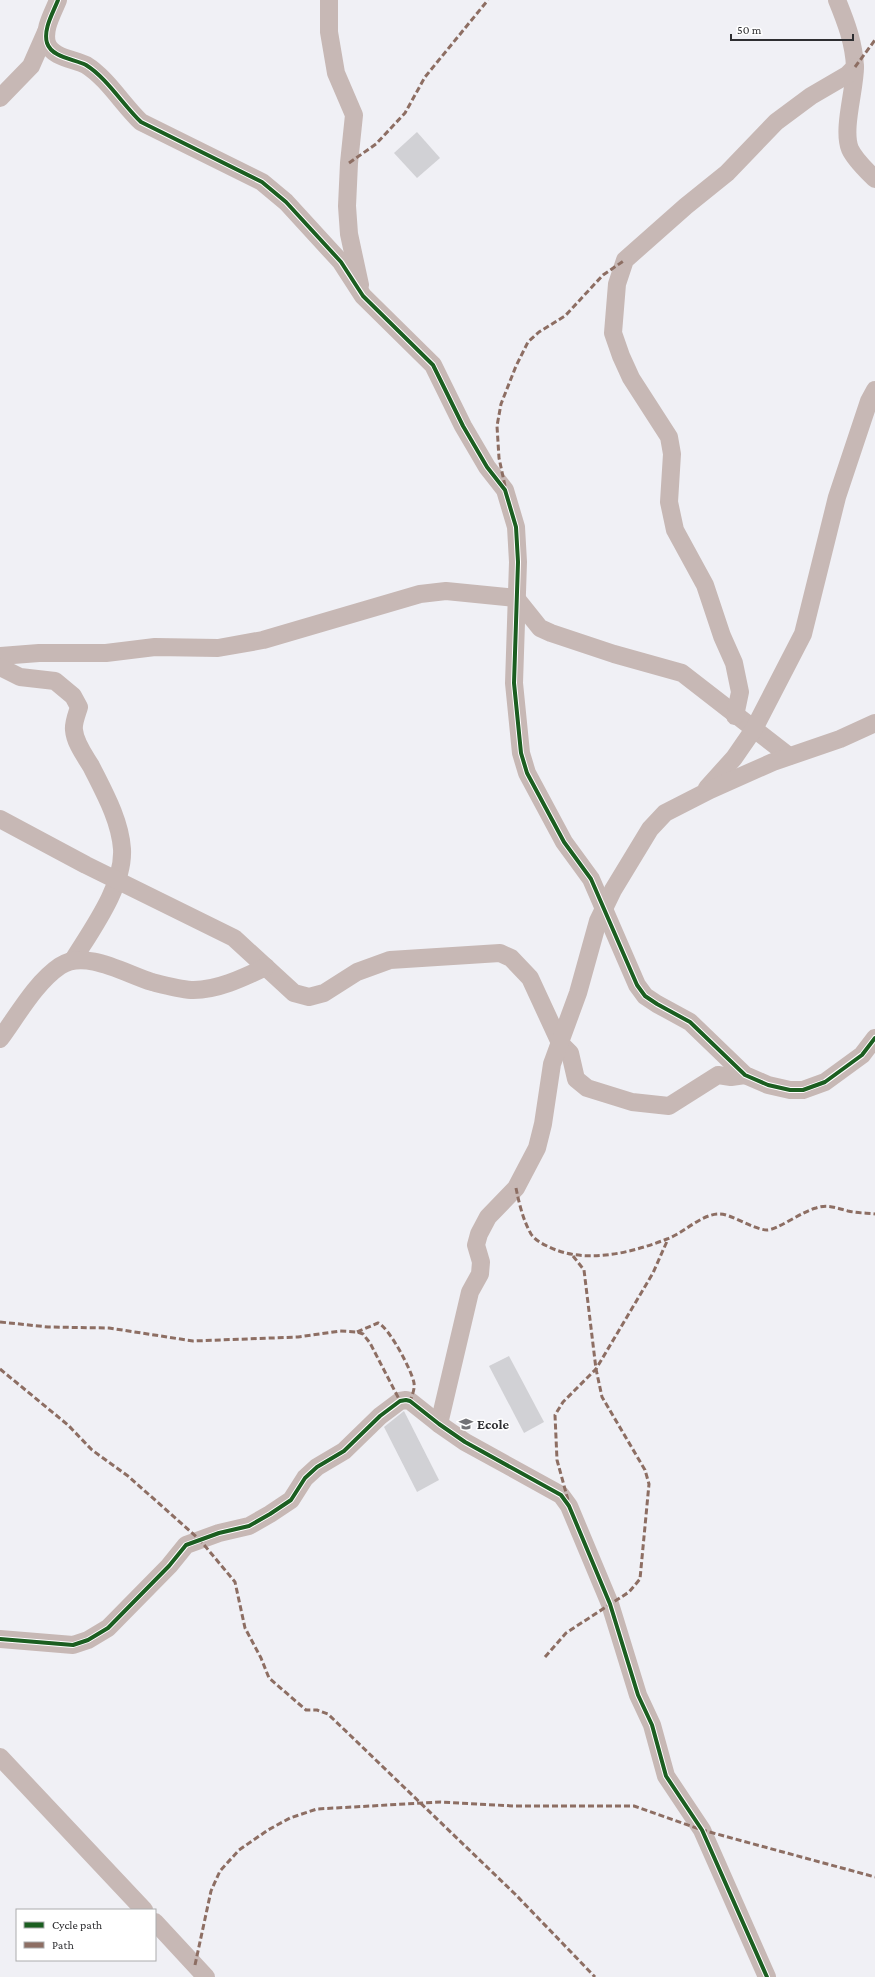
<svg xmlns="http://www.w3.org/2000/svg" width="875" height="1977" viewBox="0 0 875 1977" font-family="'Crimson Pro',serif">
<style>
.building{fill:#d1d1d5}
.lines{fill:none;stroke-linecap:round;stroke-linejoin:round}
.minor{stroke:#c7b8b5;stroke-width:18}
.quiet{stroke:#8d6e63;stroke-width:3;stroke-dasharray:6 3;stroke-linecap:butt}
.cycleway-casing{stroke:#fff;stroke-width:6}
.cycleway{stroke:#1b5e20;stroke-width:4}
.labels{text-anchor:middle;stroke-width:3;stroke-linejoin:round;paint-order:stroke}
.poi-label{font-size:14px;font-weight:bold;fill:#2e2e31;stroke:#fff;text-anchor:start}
</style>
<rect width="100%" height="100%" fill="#f0f0f5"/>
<g class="building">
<polygon points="417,132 440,158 417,178 394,153"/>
<polygon points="509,1356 544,1422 524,1433 489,1366"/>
<polygon points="404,1411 439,1480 417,1492 384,1427"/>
</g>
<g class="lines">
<g class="minor">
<path d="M58 0C53 13 43 29 47 43 52 58 75 59 86 65 107 78 123 105 141 122L262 182 286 202 341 262 363 296 433 365 463 426 487 467 505 490 516 527 518 562 514 683 521 753 527 773 564 842 591 879 637 985 645 996 657 1004 690 1022 745 1075 768 1085 790 1090H803L825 1082 862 1055 875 1038"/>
<polyline points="329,0 329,32 336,73 354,115 349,163 347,206 349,234 360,285"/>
<path d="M837 0C846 22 854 43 855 67 855 90 842 129 850 149 855 160 866 170 875 179"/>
<polyline points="0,98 31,66 46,32"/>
<polyline points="0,656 39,653 106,653 155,647 218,648 263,640 420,594 446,591 516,598 540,628 551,633 614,654 682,673 789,756"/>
<path d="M0 667 20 677 55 681 73 696 79 707C77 714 73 723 74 730 75 743 85 756 91 766 104 792 120 820 122 849 124 886 92 929 73 960"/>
<polyline points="735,716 740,692 734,663 722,636 705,585 675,530 669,502 672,454 669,437 631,378 621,356 613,333 617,284 625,260 686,206 727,173 776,122 811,96 847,75 855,67"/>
<polyline points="707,788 734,758 754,729 803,634 837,497 869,401 875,390"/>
<polyline points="0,819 86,865 234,938 294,993 309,997 324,993 357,972 390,960 500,953 511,958 530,978 560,1043 570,1053 576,1079 587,1088 632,1102 669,1106 718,1075 731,1077 745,1075"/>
<path d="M0 1039C17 1016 36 982 60 966 85 949 126 974 152 982 164 985 179 989 191 990 216 991 243 978 266 967"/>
<polyline points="439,1424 470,1292 480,1274 481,1262 476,1245 479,1234 488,1217 516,1188 537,1148 543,1124 552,1064 578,993 598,921 613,890 650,829 665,813 710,790 773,762 840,739 875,723"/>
<polyline points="0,1639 73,1645 88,1640 108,1628 169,1566 186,1545 219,1533 249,1526 270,1514 291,1500 305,1478 317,1467 344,1451 380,1416 400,1401 406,1400 410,1401 439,1424 465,1442 561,1495 569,1506 610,1604 638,1695 652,1725 666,1776 702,1830 767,1977"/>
<polyline points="0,1757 144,1910"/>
<polyline points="155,1922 206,1977"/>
</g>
<g class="quiet">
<polyline points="855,67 875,40"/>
<polyline points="349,163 376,144 405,113 425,77 488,0"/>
<polyline points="505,486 499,458 497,426 501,404 516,366 528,342 539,332 565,316 603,275 625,260"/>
<path d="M516 1188C519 1203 523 1220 531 1234 535 1240 541 1243 547 1246 584 1265 631 1253 667 1239 684 1233 700 1215 718 1214 731 1213 751 1229 767 1230 777 1230 803 1211 816 1208 828 1204 836 1208 848 1211 857 1213 866 1213 875 1214"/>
<polyline points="0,1322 48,1327 109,1328 193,1341 298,1337 340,1331 357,1332 363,1334 370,1343 400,1401"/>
<path d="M357 1332 378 1323C389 1327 412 1371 414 1383 415 1389 412 1396 410 1401"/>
<polyline points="0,1369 68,1425 92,1450 128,1476 200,1540 235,1582 245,1628 261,1658 269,1678 306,1710 317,1710 328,1714 515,1894 595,1977"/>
<polyline points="568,1500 557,1460 555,1415 563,1402 596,1369 653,1273 668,1239"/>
<polyline points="545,1657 566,1633 629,1592 640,1579 649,1484 645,1470 602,1397 596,1369 584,1270 573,1256"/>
<polyline points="195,1965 211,1891 220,1871 239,1850 268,1830 290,1818 317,1809 441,1802 514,1806 634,1806 702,1830 875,1877"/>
</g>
<defs>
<g id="cycleway">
<path d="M58 0C53 13 43 29 47 43 52 58 75 59 86 65 107 78 123 105 141 122L262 182 286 202 341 262 363 296 433 365 463 426 487 467 505 490 516 527 518 562 514 683 521 753 527 773 564 842 591 879 637 985 645 996 657 1004 690 1022 745 1075 768 1085 790 1090H803L825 1082 862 1055 875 1038"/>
<polyline points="0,1639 73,1645 88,1640 108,1628 169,1566 186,1545 219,1533 249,1526 270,1514 291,1500 305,1478 317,1467 344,1451 380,1416 400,1401 406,1400 410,1401 439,1424 465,1442 561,1495 569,1506 610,1604 638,1695 652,1725 666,1776 702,1830 767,1977"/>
</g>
</defs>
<use href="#cycleway" class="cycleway-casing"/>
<use href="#cycleway" class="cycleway"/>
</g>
<defs>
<symbol id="school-bare" viewBox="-9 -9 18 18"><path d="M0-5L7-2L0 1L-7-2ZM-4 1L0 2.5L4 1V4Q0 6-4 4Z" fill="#727276" stroke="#fff" stroke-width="2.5" paint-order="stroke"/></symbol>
</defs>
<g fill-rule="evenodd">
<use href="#school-bare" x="456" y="1414" width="20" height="20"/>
</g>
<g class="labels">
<g class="poi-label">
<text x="477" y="1429">Ecole</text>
</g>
</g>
<rect x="16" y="1909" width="140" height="52" fill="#ffffff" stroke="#ababad"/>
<rect x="24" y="1922" width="20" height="6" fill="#1b5e20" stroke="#ababad"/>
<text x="52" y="1929" font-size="12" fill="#2e2e31">Cycle path</text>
<rect x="24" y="1942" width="20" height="6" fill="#8d6e63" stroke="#ababad"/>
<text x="52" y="1949" font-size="12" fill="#2e2e31">Path</text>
<path d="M731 34v6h122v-6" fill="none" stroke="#2e2e31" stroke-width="2"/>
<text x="737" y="34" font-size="12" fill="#2e2e31" stroke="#ffffff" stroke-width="3" paint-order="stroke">50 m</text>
</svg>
